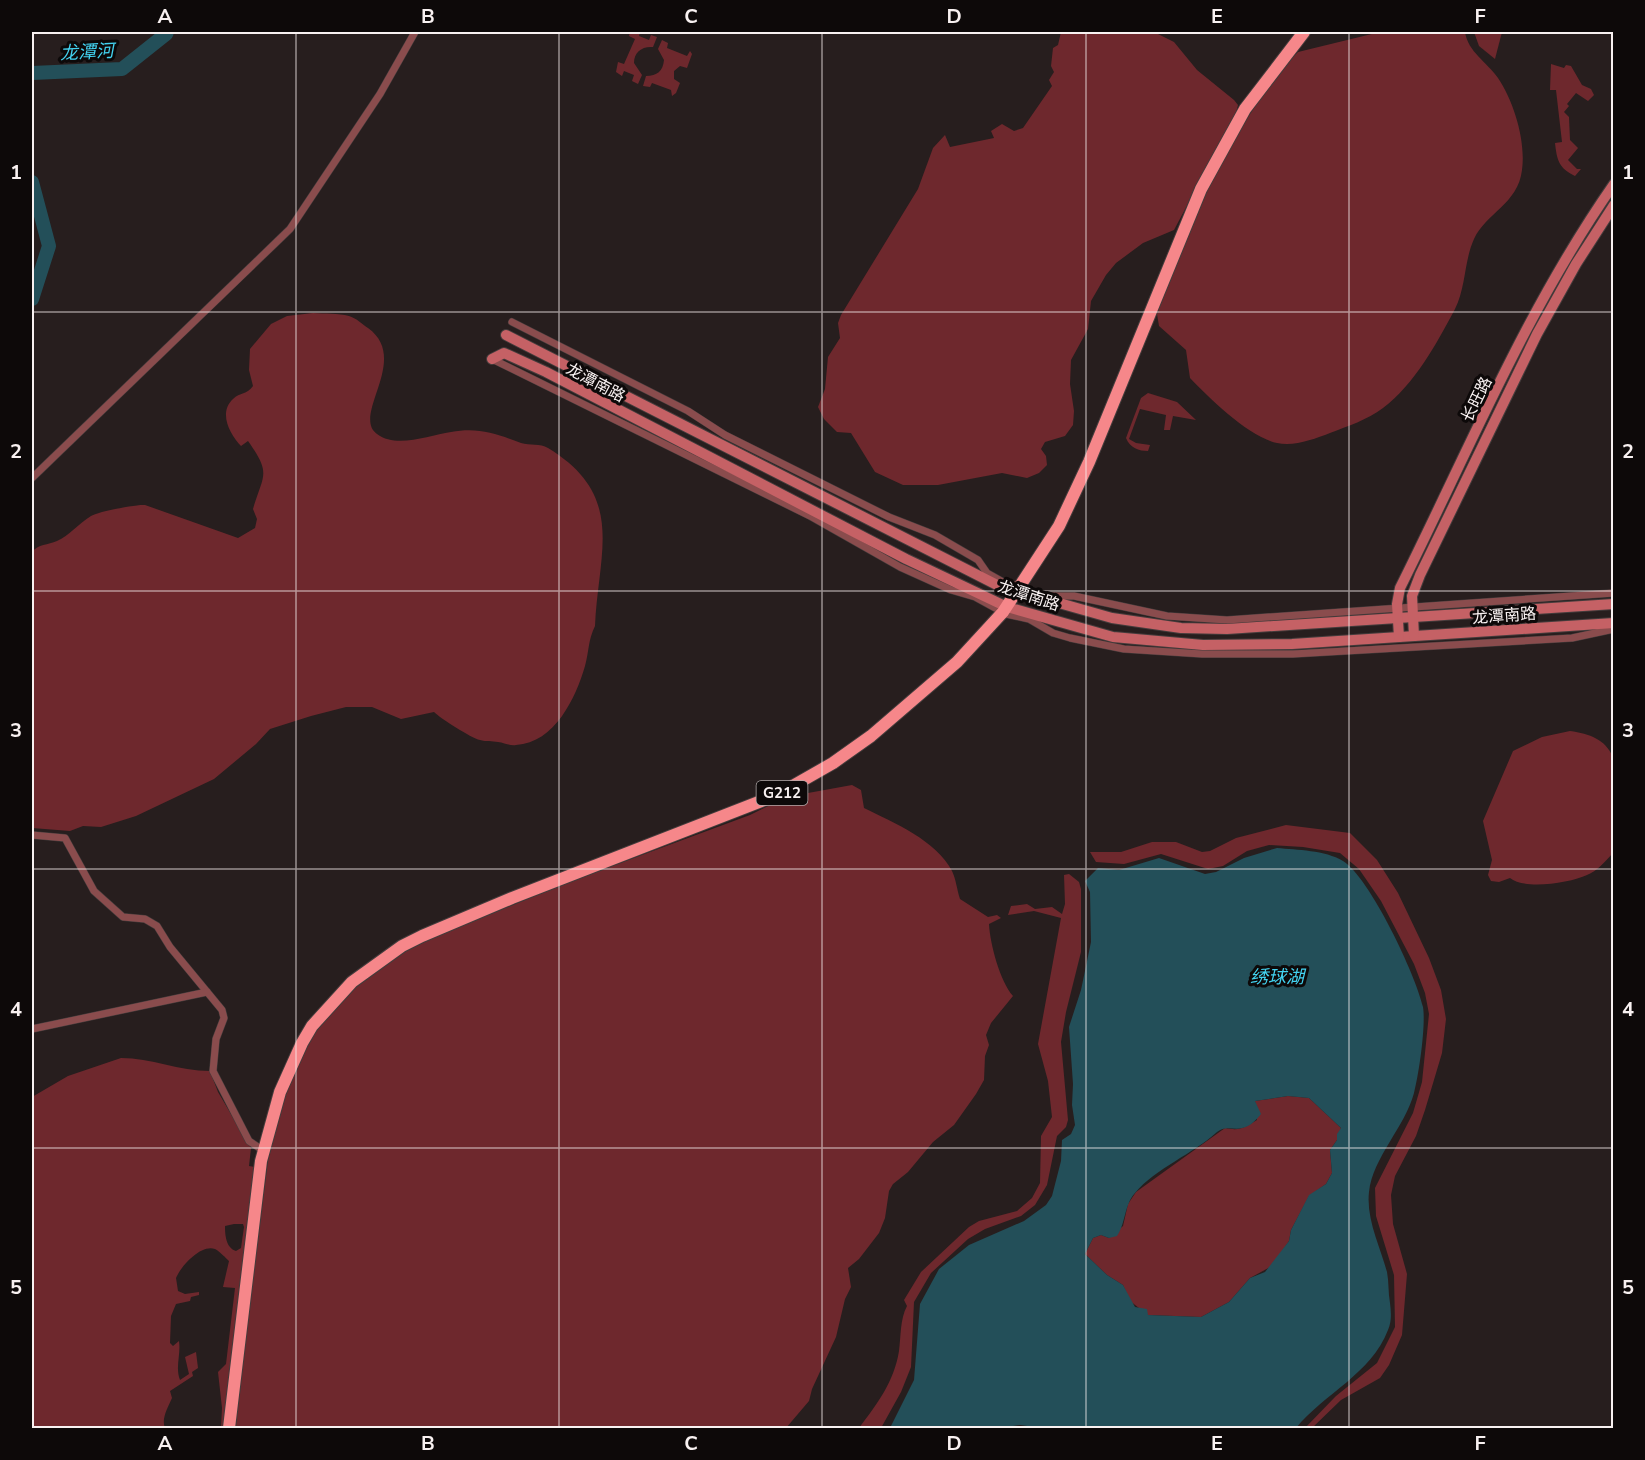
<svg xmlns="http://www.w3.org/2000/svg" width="1645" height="1460" viewBox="0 0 1645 1460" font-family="'Nunito Sans','Noto Sans SC',sans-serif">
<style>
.green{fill:#6e282d;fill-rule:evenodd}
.water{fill:#234f59;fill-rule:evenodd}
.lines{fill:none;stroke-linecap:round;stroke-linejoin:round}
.river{stroke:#234f59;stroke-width:14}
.minor-casing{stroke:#443c3c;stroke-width:8}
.secondary-casing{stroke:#443c3c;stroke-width:12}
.trunk-casing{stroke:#443c3c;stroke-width:14}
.minor{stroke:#8a4c4d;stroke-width:7}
.secondary{stroke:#c56165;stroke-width:10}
.trunk{stroke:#f6878a;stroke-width:12}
.grid{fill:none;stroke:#f8f1f1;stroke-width:1.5;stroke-opacity:0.55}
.labels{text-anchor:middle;stroke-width:6;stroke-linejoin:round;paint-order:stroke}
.shield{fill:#0d0909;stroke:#b2abab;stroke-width:1.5}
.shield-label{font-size:15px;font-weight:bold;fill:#f8f1f1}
.street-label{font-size:16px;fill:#f8f1f1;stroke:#0d0909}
.water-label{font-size:18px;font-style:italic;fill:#43d3f1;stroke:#0d0909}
.neatline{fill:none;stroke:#f8f1f1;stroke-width:2}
.grid-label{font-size:20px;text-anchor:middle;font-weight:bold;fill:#f8f1f1}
</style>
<rect width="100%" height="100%" fill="#271e1e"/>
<g class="green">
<path d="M630 32H640L639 36 649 40 651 35 657 37 653 47C642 46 634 52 634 63L642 75 638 84 632 81 634 75 624 71 622 76 616 72 618 62 624 64 635 39 629 36Z"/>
<polygon points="1061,32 1154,32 1174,42 1197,70 1234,100 1238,105 1236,113 1174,230 1143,243 1116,263 1106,275 1091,301 1088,329 1071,360 1070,384 1074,411 1073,425 1065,436 1045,442 1041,449 1046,456 1047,465 1039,473 1027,478 1002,473 938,485 903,485 875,472 851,433 837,432 824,419 818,407 825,389 828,357 840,338 838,323 841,315 918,189 933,148 945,135 950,147 994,138 991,131 1002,124 1014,131 1023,128 1052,86 1049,80 1054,72 1051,66 1053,48 1058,45"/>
<path d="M1380 32H1465C1468 52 1487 62 1498 78 1514 102 1526 141 1522 170 1518 204 1486 213 1474 239 1464 261 1466 287 1455 309 1437 343 1414 385 1383 408 1367 420 1348 426 1330 433 1314 439 1294 447 1277 443 1249 437 1209 398 1190 378L1186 350 1159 326 1156 308 1169 283 1205 191 1248 117 1281 68 1298 52Z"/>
<polygon points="1474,32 1502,32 1495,59 1479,46"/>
<path d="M662 40 668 43 667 48 687 56 690 51 692 54 687 68 680 66 674 71V79L680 83 676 93 672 96 671 90 652 83 650 87 643 86 646 76C657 76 663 71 664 60L658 49Z"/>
<path d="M1551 64 1564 68 1566 65 1571 66 1582 85 1591 89 1594 95 1588 101 1576 93 1567 104 1569 106 1564 112 1569 117 1570 140 1578 148 1568 160 1577 169H1581L1575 176C1559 168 1557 161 1555 143L1562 142 1556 90H1550Z"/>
<path d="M313 313C325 314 338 313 349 316 356 318 362 324 368 328 411 359 351 415 377 434 397 449 429 435 451 432 479 427 497 434 521 443 530 446 540 443 548 448 627 496 598 553 595 626 588 640 589 652 585 666 576 697 555 743 516 745 510 746 505 743 498 742 492 741 486 742 480 740 471 738 440 718 434 712L401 719 372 707H346L311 716 270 729 256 744 214 779 136 816 101 827 83 826 70 831 32 828V552C38 544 48 545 57 541 69 536 79 523 91 516 97 512 136 504 145 505L238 538 255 528 257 519 253 509C263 474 272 475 248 441L241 446C230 434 218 413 233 399 240 392 247 395 253 386L249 370 250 349 271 324 287 316Z"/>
<path d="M1148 393 1177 402 1196 420 1173 416 1170 430H1164L1166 415 1140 409 1129 439 1136 443 1150 445 1148 451C1139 451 1130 448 1126 438L1141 398Z"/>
<path d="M1570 731C1590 734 1605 739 1613 757L1612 854C1605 862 1597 871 1587 875 1570 883 1524 890 1510 878L1499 882 1491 881 1488 875 1492 860 1483 821 1513 751 1542 737Z"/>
<path d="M852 785 861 790 864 808C894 823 936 840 952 871 956 879 957 890 960 899L988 917 997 915 1001 918 989 924C990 944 1000 981 1013 996L991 1023 986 1035 989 1045 985 1056 984 1080 976 1094 954 1125 933 1142 908 1172 893 1184 889 1191 885 1218 879 1233 859 1259 848 1268 851 1287 845 1299 836 1337 812 1389 809 1401 786 1428H234L268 1160 287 1085 315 1029 353 989 410 947 569 882 750 815 786 797Z"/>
<polygon points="1286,825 1350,833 1377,860 1398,893 1429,958 1441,990 1446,1019 1442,1053 1425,1110 1416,1136 1395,1176 1391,1195 1393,1224 1407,1274 1402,1335 1389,1365 1380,1378 1341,1400 1312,1428 1305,1428 1336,1396 1377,1363 1395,1327 1394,1275 1376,1216 1375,1188 1413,1113 1422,1082 1429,1014 1425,993 1414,964 1381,901 1359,869 1340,853 1303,847 1269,845 1247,851 1223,866 1208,869 1161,854 1124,864 1096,862 1090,852 1121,852 1152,842 1176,842 1202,852 1210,851 1236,838"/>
<path d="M1069 874 1079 882 1081 889V952L1066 1012 1061 1042 1068 1120 1066 1127 1057 1136 1047 1185 1035 1205 1021 1216 985 1229 968 1239 931 1273 914 1302 911 1367 901 1392 881 1428H859C877 1404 894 1382 899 1351 901 1336 900 1319 907 1306L904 1300 921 1272 969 1227 979 1221 1017 1211 1032 1198 1040 1183 1041 1136 1052 1117 1048 1081 1038 1044 1061 918 1034 911 1008 915 1011 906 1027 904 1035 909 1052 907 1062 914 1065 904 1064 875Z"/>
<path d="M121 1058C151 1058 179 1071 210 1071L218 1092 251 1148 249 1166 255 1167 225 1428H221L222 1408 218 1372 226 1364 235 1288 223 1287 229 1261C227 1259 218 1250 215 1249 201 1244 181 1266 176 1278L178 1291 185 1294 199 1292V1295L191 1297 190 1301 176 1304 171 1316 170 1343 173 1346 179 1341C181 1355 175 1367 180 1380L189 1374 185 1357 196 1352 198 1368 192 1372 193 1376 170 1391 172 1398C168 1407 161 1419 165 1428H32V1097L68 1076ZM234 1224H243L244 1227 241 1248 236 1251C226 1248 225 1235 225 1226Z"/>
<path d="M1288 1096 1309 1098 1341 1128 1337 1140 1330 1150 1332 1173 1326 1184 1309 1196 1291 1230 1289 1241 1272 1266 1250 1278 1229 1302 1201 1317 1148 1315 1130 1301 1123 1285 1107 1275 1085 1254 1093 1238 1101 1235 1109 1238 1123 1226 1128 1204 1136 1192 1225 1128C1240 1131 1244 1128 1257 1120L1255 1101Z"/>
</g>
<path class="water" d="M1277 848C1297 850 1325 850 1343 861 1370 878 1416 975 1423 1007 1426 1025 1419 1074 1414 1093 1405 1127 1373 1157 1369 1192 1366 1219 1380 1246 1387 1272 1389 1282 1388 1292 1390 1303 1391 1312 1392 1321 1388 1330 1371 1374 1325 1393 1296 1428H1042L1020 1425 1000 1428H890L914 1380 920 1304 939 1269 969 1245 1024 1221 1046 1205 1052 1196 1061 1161 1062 1140 1071 1134 1075 1125 1072 1105 1073 1084 1069 1027 1081 990 1091 942 1090 892 1085 881 1098 868 1119 870 1159 858 1205 874 1216 872 1244 858ZM1288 1096 1309 1098 1341 1128 1337 1134V1140L1330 1150 1332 1173 1326 1184 1309 1195 1291 1230 1289 1241 1265 1272 1250 1278 1229 1302 1201 1317 1148 1315 1147 1309 1135 1307 1123 1285 1107 1275 1085 1254 1093 1238 1101 1235 1109 1238 1117 1236C1126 1223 1124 1205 1135 1193 1156 1168 1193 1154 1217 1132 1230 1121 1241 1140 1261 1114L1255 1101Z"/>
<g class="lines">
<g class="river">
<polyline points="32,73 122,69 166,34 167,32"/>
<polyline points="32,182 49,246 32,299"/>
</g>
<defs>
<g id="minor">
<polyline points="512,322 688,411 725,435 889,517 935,535 978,560 987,573 1003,582 1022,587"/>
<polyline points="492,359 810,516 900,567 951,590 975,597 1006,614 1029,619 1053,633 1070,638 1124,649 1202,654 1293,654 1572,638 1614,629"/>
<polyline points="32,478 290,229 380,94 415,32"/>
<polyline points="1050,596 1074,596 1167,616 1227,620 1614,593"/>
<polyline points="32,835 65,838 94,891 123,917 145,919 157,926 170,947 222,1010 224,1018 216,1039 213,1071 249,1141 264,1151"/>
<polyline points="32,1029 207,992"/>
</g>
<g id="secondary">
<polyline points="506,335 999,586 1112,618 1181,628 1227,629 1614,604"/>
<polyline points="492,359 504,353 546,372 906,559 1007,607 1113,637 1203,645 1292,644 1614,623"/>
<polyline points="1414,636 1412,596 1420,575 1537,334 1576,264 1614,205"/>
<path d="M1399 637 1397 604 1400 588C1468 452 1526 310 1614 184"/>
</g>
<polyline id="trunk" points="229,1428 261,1161 280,1092 302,1043 312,1026 352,982 402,946 422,936 512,898 777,795 833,763 871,736 957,662 1003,612 1059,526 1089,462 1201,189 1245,109 1304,32"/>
</defs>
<use href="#minor" class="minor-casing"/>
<use href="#secondary" class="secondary-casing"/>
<use href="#trunk" class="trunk-casing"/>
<use href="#minor" class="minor"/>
<use href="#secondary" class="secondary"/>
<use href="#trunk" class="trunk"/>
</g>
<path class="grid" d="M296 32V1428M559 32V1428M822 32V1428M1086 32V1428M1349 32V1428M32 312H1614M32 591H1614M32 869H1614M32 1148H1614"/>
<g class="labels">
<rect class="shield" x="756.5" y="781" width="51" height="24" rx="4.5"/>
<g class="shield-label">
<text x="782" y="798">G212</text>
</g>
<g class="street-label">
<text transform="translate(596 382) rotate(28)" y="6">龙潭南路</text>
<text transform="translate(1476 399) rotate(-64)" y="6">长旺路</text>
<text transform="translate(1029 595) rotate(18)" y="6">龙潭南路</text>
<text transform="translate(1504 615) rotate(-4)" y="6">龙潭南路</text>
</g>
<g class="water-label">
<text transform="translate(87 52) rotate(-3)" y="6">龙潭河</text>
<text x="1277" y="983">绣球湖</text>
</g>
</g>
<rect width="1645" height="1460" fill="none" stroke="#0d0909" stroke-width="66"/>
<rect x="33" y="33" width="1579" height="1394" class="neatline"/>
<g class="grid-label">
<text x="165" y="23">A</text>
<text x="428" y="23">B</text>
<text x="691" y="23">C</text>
<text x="954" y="23">D</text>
<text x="1217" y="23">E</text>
<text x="1480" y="23">F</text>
<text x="16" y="179">1</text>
<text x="1628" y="179">1</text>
<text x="16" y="458">2</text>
<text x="1628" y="458">2</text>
<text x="16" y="737">3</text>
<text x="1628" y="737">3</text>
<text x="16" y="1016">4</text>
<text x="1628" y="1016">4</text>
<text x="16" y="1294">5</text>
<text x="1628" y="1294">5</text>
<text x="165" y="1450">A</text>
<text x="428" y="1450">B</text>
<text x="691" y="1450">C</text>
<text x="954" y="1450">D</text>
<text x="1217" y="1450">E</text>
<text x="1480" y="1450">F</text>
</g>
</svg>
